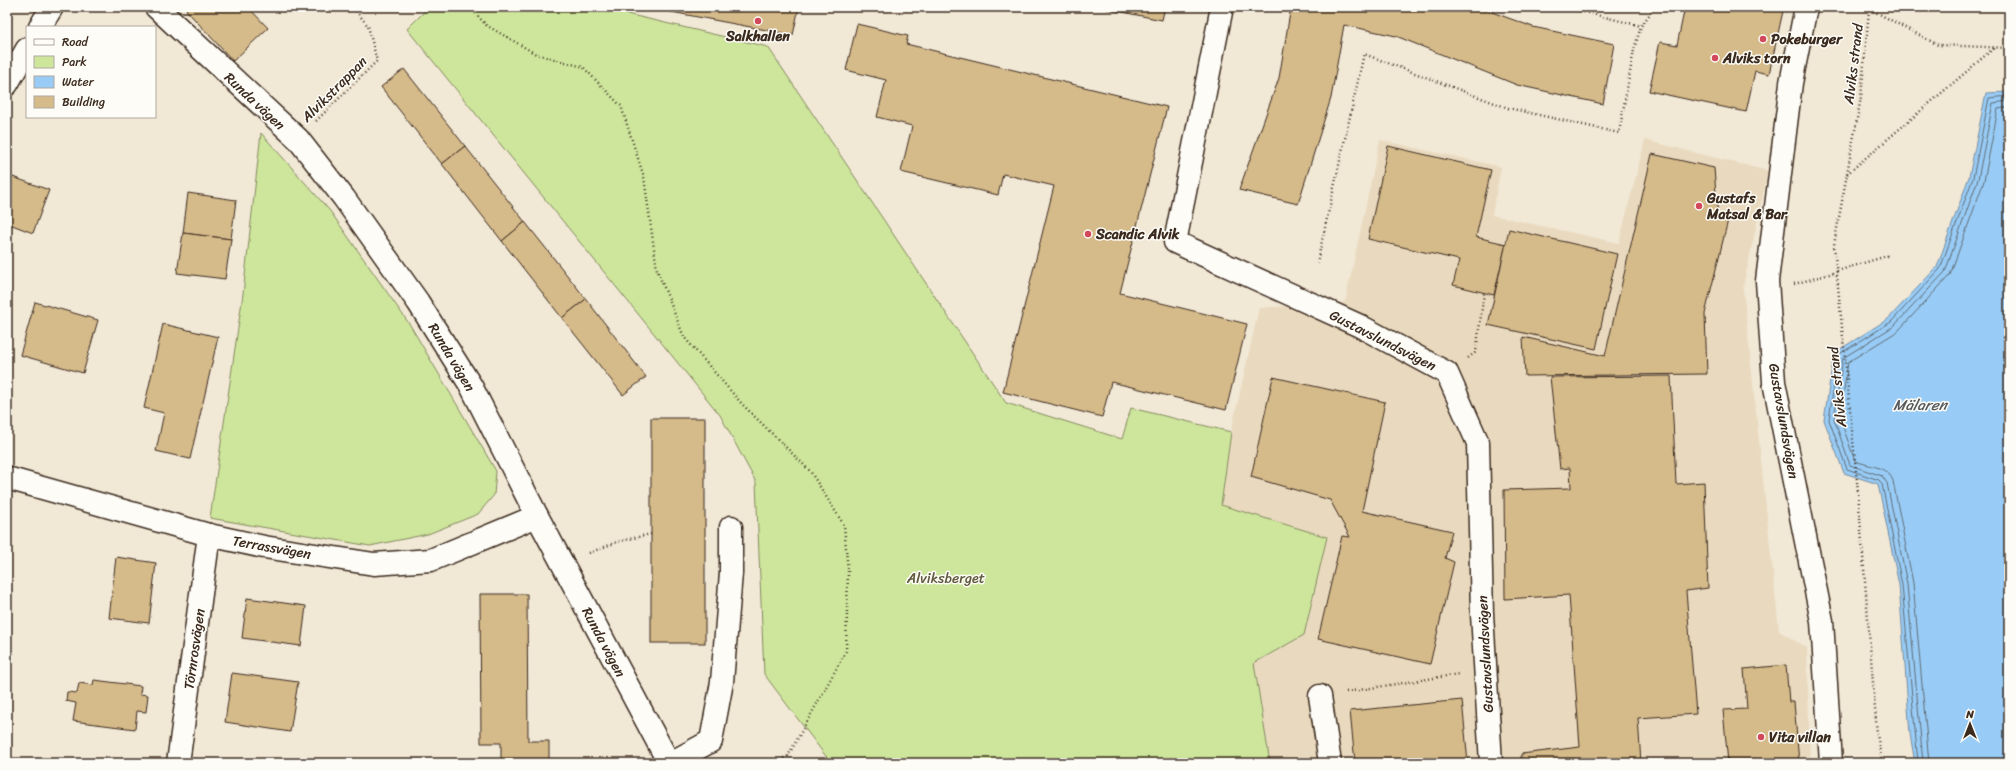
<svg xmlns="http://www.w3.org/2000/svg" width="2016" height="770" viewBox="0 0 2016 770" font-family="Sriracha,sans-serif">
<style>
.built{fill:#e9dabf}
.green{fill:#cde69c;stroke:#84885d}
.water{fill:#98ccf6;stroke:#738ba0}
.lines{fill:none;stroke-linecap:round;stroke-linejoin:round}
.shore{stroke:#606b74;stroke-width:1}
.building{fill:#d5ba8a;stroke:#3b2a1e}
.minor-casing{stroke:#3b2a1e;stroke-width:25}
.path{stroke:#3b2a1e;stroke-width:2.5;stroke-dasharray:1 3;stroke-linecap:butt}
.minor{stroke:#fdfcf7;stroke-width:22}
.poi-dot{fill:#d1495b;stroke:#fdfcf7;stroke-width:1.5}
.labels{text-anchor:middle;stroke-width:3;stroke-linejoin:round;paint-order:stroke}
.poi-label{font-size:14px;font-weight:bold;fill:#3b2a1e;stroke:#fdfcf7;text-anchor:start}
.street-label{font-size:14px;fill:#3b2a1e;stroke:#fdfcf7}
.park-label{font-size:14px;fill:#60593e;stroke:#fdfcf7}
.water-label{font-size:15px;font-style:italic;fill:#575b5f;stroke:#fdfcf7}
</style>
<rect width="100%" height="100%" fill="#f1e8d6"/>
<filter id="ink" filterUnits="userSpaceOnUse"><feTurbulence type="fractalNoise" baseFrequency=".025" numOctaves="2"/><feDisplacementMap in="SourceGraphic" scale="8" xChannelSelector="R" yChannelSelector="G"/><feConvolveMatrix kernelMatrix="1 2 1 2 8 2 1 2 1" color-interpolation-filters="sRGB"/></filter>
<g filter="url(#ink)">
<polygon class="built" points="1380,140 1501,167 1492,215 1619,243 1645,140 1768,171 1743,288 1779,631 1807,648 1810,763 1270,763 1254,663 1304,635 1221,505 1231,432 1259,308 1345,302"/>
<g class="green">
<polygon points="429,7 597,7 768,47 1006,403 1122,439 1131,408 1231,432 1221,505 1327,537 1304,635 1254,663 1270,763 831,763 764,674 756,482 720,415 407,29"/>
<polygon points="261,133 330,211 410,325 496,471 494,495 478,514 428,534 370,546 210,518 243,294"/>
</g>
<polygon class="water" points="2009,92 2009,763 1915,763 1910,734 1899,585 1878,484 1844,473 1824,420 1834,353 1888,319 1937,267 1969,177 1986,93"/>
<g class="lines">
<g class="shore">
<polyline points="1918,763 1902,585 1882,484 1879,480 1847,469 1829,420 1838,355 1891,322 1940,269 1973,178 1989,98 2009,96"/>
<polyline points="1923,763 1907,584 1887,483 1882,476 1850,465 1834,419 1843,358 1894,326 1945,272 1978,179 1993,103 2009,101"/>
<path d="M1929 763 1913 583 1893 481C1888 466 1868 466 1855 461L1840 418 1848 362 1898 331 1950 275 1984 181 1998 109 2009 107"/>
</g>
</g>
<g class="building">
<polygon points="189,7 248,7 268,28 233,61 186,10"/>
<polygon points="645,7 799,7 793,35"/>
<polygon points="1097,7 1165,7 1162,20"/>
<polygon points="1291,7 1478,7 1533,27 1614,44 1603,104 1517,85 1396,36 1344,25 1331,98 1298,204 1239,190 1279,78"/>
<polygon points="1685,7 1765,7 1783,11 1769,74 1755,71 1746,112 1649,91 1660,42 1677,45"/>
<polygon points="857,24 908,36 906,44 1167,107 1120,293 1247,324 1226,410 1111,382 1102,417 1003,392 1054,186 1003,174 998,195 901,172 912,126 877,117 886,80 846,70"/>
<polygon points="404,69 465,146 442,164 381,87"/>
<polygon points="465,146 525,222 502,241 442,164"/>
<polygon points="1388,146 1491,170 1476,237 1506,244 1494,295 1453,285 1459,260 1368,239"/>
<polygon points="1652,154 1714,168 1718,220 1728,220 1705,314 1707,374 1525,376 1523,337 1605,356"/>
<polygon points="10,176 49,190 33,233 7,223 7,183"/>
<polygon points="188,193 236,200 231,239 183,233"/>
<polygon points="525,222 586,299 562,318 502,241"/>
<polygon points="1509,229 1617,254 1596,349 1488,325"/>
<polygon points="183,233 231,239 225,279 177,273"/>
<polygon points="586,299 646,377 623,395 562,318"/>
<polygon points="35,302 98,320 83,373 20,355"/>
<polygon points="163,324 218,337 190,459 156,451 164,413 144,408"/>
<polygon points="1671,376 1676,484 1704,482 1708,588 1686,591 1696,714 1638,718 1641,763 1521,763 1521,754 1580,747 1569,595 1505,599 1504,490 1571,488 1570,468 1560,469 1550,377"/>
<polygon points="1273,377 1385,402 1362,511 1452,531 1445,558 1454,562 1430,664 1318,639 1342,536 1350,537 1330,500 1251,477"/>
<rect x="651" y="418" width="54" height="225"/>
<polygon points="116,557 156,563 149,623 109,618"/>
<polygon points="480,594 527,594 528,741 549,741 549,763 501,763 501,743 481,743"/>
<polygon points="247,598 306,606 301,646 242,638"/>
<polygon points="1786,665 1789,702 1794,702 1799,763 1728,763 1723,710 1747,709 1744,669"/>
<polygon points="232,673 298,682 290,732 225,722"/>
<polygon points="94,680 141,686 140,694 148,695 146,712 137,711 135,729 73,721 76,703 66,701 67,692 77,693 79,683 93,685"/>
<polygon points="1462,700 1468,763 1355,763 1350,711"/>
</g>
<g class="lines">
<defs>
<g id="minor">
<polyline points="156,7 298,139 344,198 418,302 471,386 537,516 669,763"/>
<polyline points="1222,7 1175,242 1360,326 1447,373 1478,443 1482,614 1491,763"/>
<polyline points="1806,7 1791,83 1767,281 1774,382 1822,621 1831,763"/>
<polyline points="40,27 52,7"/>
<polyline points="7,84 27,49"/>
<polyline points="7,478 209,535 264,547 374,564 431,560 537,516"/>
<polyline points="1320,696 1330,763"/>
<polyline points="178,763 209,535"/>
<polyline points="671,763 711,741 722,682 731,573 731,527"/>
</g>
</defs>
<use href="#minor" class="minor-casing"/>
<g class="path">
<polyline points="470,7 486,25 536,54 583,67 621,106 644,177 657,270 684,337 742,404 810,471 844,525 848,572 846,651 788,756 774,763"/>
<polyline points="1564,7 1641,26 1655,7"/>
<polyline points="1866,7 1938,45 2009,48"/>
<polyline points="1869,10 1861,97 1834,245 1858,492 1877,734 1882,763"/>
<polyline points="316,121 377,61 368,26 353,7"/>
<polyline points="1847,174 1994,48"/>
<polyline points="1317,263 1364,54 1508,108 1619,133 1634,50 1641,26"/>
<polyline points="1837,271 1890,255"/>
<polyline points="1794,284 1837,272"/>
<polyline points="1468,358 1476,352 1484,293"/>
<polyline points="589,553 617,542 651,534"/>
<polyline points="1346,692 1459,674"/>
<polyline points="788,756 793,763"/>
</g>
<use href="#minor" class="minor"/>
</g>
</g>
<g class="poi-dot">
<circle cx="758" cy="21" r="4"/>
<circle cx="1763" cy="39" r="4"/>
<circle cx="1715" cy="58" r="4"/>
<circle cx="1699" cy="206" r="4"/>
<circle cx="1088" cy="234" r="4"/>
<circle cx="1761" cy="737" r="4"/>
</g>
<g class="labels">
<g class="poi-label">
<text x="758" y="41" text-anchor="middle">Salkhallen</text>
<text x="1771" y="44">Pokeburger</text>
<text x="1723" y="63">Alviks torn</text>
<text x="1707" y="203">Gustafs<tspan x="1707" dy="16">Matsal &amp; Bar</tspan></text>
<text x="1096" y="239">Scandic Alvik</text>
<text x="1769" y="742">Vita villan</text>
</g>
<g class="street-label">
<text transform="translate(1853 64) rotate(-83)" y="5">Alviks strand</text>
<text transform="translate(334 89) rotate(-45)" y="5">Alvikstrappan</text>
<text transform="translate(255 101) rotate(43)" y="5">Runda vägen</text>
<text transform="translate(1383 340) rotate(27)" y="5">Gustavslundsvägen</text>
<text transform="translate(452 357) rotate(59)" y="5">Runda vägen</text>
<text transform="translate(1837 387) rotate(-96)" y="5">Alviks strand</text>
<text transform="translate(1784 421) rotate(80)" y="5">Gustavslundsvägen</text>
<text transform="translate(272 547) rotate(10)" y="5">Terrassvägen</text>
<text transform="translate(604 642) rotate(62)" y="5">Runda vägen</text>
<text transform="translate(194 649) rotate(-82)" y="5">Törnrosvägen</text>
<text transform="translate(1485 654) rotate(-93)" y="5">Gustavslundsvägen</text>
</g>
<g class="park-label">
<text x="946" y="583">Alviksberget</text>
</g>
<g class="water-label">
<text x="1920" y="410">Mälaren</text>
</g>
</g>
<rect width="2016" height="770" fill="none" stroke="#fdfcf7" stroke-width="24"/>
<rect x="12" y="12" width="1992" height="746" fill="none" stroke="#3b2a1e" stroke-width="1.5" filter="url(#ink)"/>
<rect x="26" y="26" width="130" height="92" fill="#fdfcf7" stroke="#afa8a0"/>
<rect x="34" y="39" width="20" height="6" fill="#fdfcf7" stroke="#afa8a0"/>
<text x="62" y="46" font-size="12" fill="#3b2a1e">Road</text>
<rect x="34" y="56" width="20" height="12" fill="#cde69c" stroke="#afa8a0"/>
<text x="62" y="66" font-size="12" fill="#3b2a1e">Park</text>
<rect x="34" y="76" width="20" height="12" fill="#98ccf6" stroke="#afa8a0"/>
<text x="62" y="86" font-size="12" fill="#3b2a1e">Water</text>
<rect x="34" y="96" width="20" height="12" fill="#d5ba8a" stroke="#afa8a0"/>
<text x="62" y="106" font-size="12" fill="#3b2a1e">Building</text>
<g transform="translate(1970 724)" stroke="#fdfcf7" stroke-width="3" paint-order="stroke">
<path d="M0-3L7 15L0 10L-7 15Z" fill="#3b2a1e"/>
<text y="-6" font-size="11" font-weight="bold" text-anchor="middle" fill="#3b2a1e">N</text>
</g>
</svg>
